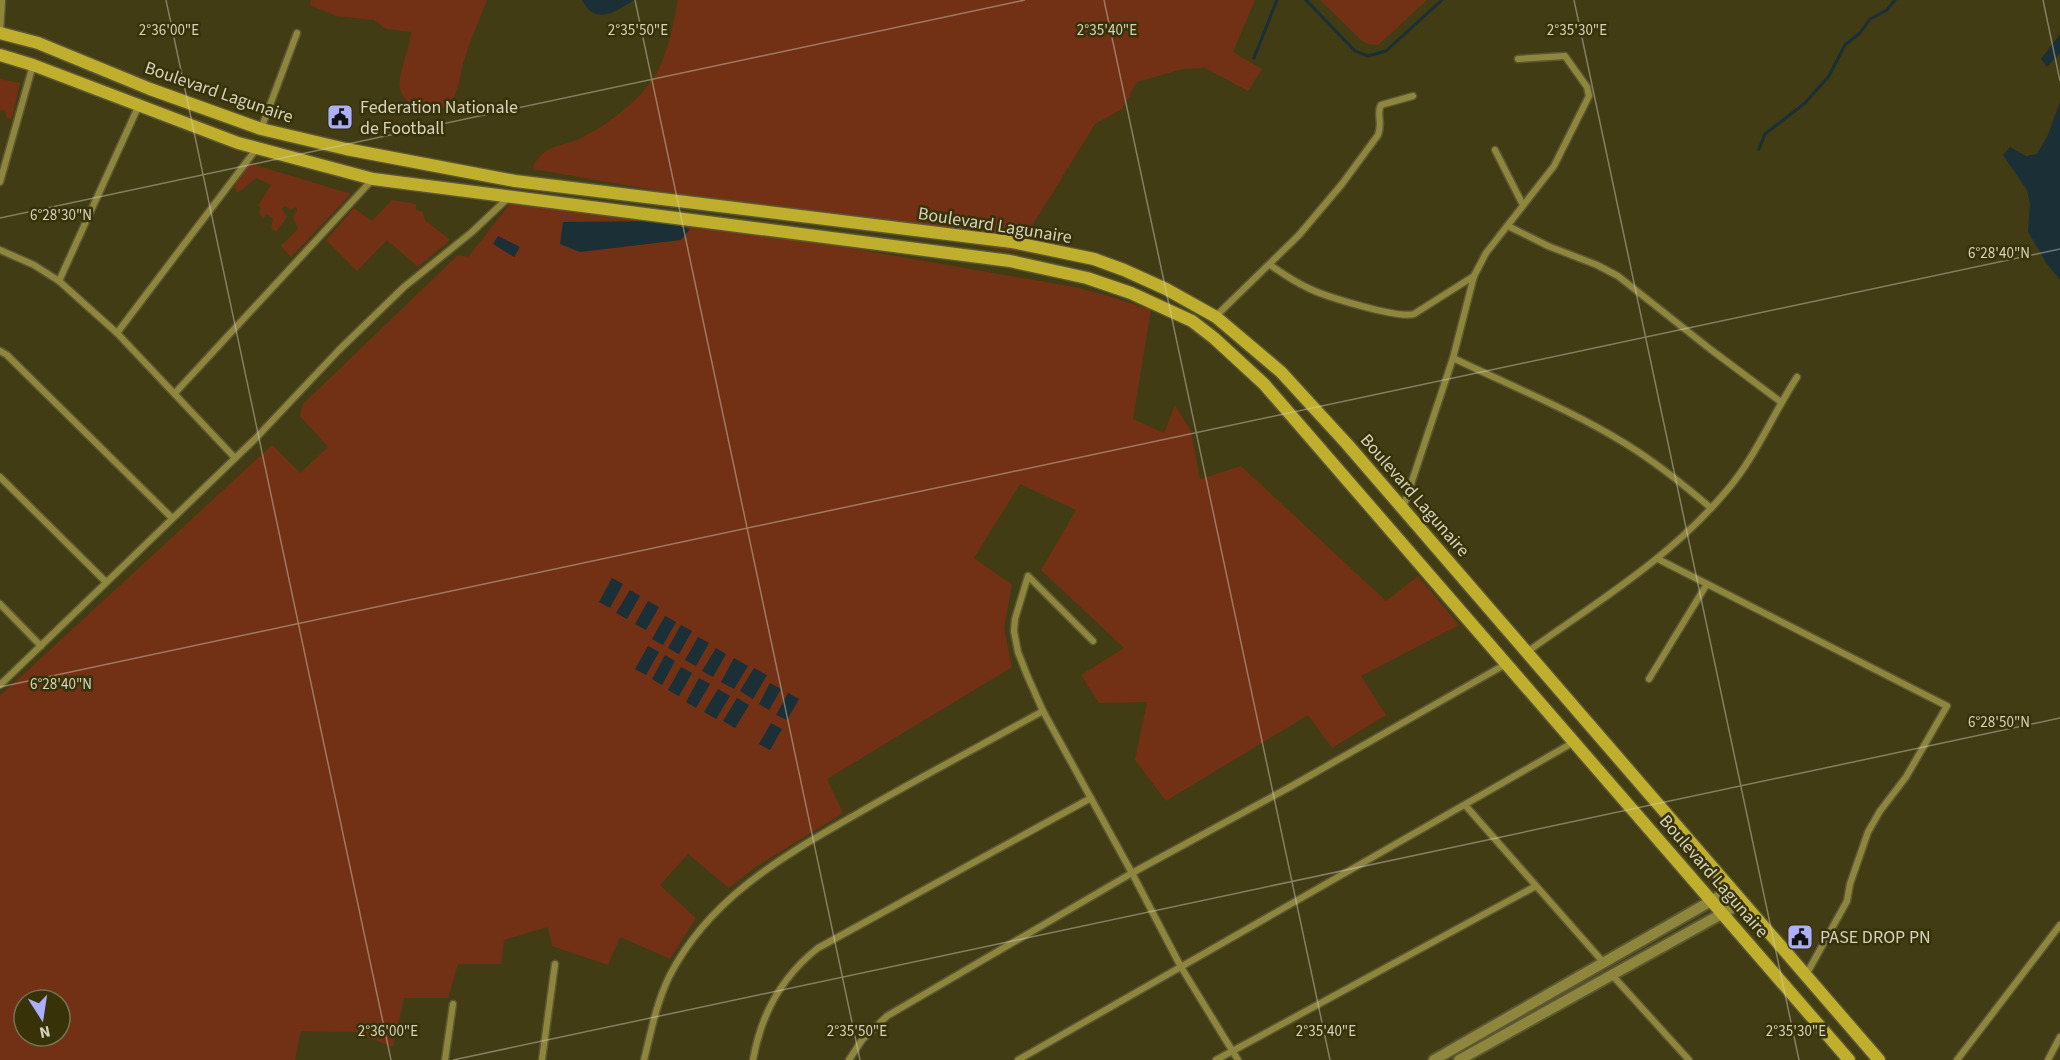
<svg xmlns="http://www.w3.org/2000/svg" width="2060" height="1060" viewBox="0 0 2060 1060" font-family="'Source Sans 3',sans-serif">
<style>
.green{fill:#723115;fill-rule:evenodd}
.water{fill:#1a2f36}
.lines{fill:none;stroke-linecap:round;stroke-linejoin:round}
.stream{stroke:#1a2f36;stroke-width:3}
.minor-casing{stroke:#5c5733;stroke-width:9}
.tertiary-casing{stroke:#5c5733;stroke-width:14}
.secondary-casing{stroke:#5c5733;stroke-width:15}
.minor{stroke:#8f863e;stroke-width:6}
.tertiary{stroke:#8f863e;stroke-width:10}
.secondary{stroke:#bfaf2d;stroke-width:12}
.ticks{fill:none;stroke:#d6d3be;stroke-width:1.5;stroke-opacity:0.45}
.labels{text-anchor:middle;stroke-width:5;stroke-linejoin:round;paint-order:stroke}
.street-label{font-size:18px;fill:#d6d3be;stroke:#373208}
.poi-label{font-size:18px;fill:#d6d3be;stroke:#373208;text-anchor:start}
.ticks-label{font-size:15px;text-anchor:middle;fill:#d6d3be;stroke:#373208;stroke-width:5;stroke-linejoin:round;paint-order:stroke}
</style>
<rect width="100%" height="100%" fill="#413c14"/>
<g class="green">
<path d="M311 0H487C480 19 471 38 465 57 460 71 460 91 450 102 440 115 423 110 410 106 408 101 401 95 400 89 397 76 410 48 411 32L386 29 374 20 336 16 310 5Z"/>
<path d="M678 0H1255L1233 52 1262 69 1248 91 1205 68 1183 69 1137 82 1122 109 1095 124 1016 252 532 169C543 144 559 148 581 138 604 127 642 99 655 76 668 53 673 26 678 0Z"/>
<polygon points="1320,0 1427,0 1378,45 1368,44 1361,40"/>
<polygon points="0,79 20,83 12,118 7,118 5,111 0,110"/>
<polygon points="249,163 351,194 291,257 281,246 298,229 293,217 297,210 296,207 291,210 285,206 282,209 287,217 276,232 271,228 273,219 267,214 263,218 258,212 262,209 258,205 271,185 256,178 238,193 234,187"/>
<path d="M520 191 1075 287 1105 295 1151 310 1133 419 1164 433 1175 405 1191 431 1200 479 1241 466 1386 601 1418 576 1459 625 1361 676 1386 715 1332 748 1308 715 1166 801 1135 760 1147 702 1099 703 1081 675 1124 648 1041 570 1076 510 1020 484 974 558 1012 585 1004 628 1012 667 827 779 843 813 757 866 729 888 688 854 660 885 696 918 670 959 620 937 608 965 552 946 548 927 504 940 501 964H458L448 998H404L393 1047 354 1032 301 1031 295 1060H0V696L272 445 300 473 328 447 300 416 303 404 458 255 468 257ZM24 1000H60V1036H24Z"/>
<polygon points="392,200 416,204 416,210 423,212 425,220 450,240 418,267 387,240 357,271 326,240 354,208 372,221"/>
</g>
<g class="water">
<path d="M582 0H634C615 12 596 26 582 0Z"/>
<polygon points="2060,34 2060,53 2047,67 2041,59"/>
<polygon points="2060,102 2060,280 2047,264 2028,232 2030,204 2027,190 2003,155 2010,147 2026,156 2037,154 2048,135"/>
<polygon points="662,221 690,229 681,240 580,252 560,244 563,222"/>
<polygon points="498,236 520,247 514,257 493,244"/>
<polygon points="612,578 623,584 610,608 599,602"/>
<polygon points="630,590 640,596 627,619 616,613"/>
<polygon points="648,601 659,607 646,630 635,624"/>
<polygon points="665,616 676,622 663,645 652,639"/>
<polygon points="681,625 692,631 679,654 668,648"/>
<polygon points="698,637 709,643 696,666 685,660"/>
<polygon points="648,646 659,652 646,675 635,669"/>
<polygon points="716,648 726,654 713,677 702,671"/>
<polygon points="665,655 675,661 662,685 652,679"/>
<polygon points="734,658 748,666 734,689 721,682"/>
<polygon points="681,667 692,673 679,696 668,690"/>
<polygon points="754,668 767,675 753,699 740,691"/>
<polygon points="699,678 710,684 696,708 686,702"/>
<polygon points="770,683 781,689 769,710 759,704"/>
<polygon points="718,689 730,696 716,719 704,712"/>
<polygon points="788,693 799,699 787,720 776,715"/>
<polygon points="737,698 749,705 735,728 723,721"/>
<polygon points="771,723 782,729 770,750 759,744"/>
</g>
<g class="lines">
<g class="stream">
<polyline points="1306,0 1355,51 1368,56 1386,51 1442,0"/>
<polyline points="1254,58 1277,0"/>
<polyline points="1759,149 1765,134 1805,103 1829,76 1845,45 1860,33 1870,19 1887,10 1895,0"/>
</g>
<defs>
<g id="minor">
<polyline points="0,33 2,0"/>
<polyline points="261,129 297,33"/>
<polyline points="1495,150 1523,205"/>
<polyline points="0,182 33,65"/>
<polyline points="1508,226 1548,246 1597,265 1618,276 1710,349 1781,402"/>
<polyline points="0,250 34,265 59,281 117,333 235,458"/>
<path d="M1270 265C1282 273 1293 281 1306 287 1323 296 1398 319 1414 314L1474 276"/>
<polyline points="59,281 139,105"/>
<path d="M1216 316 1299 235 1342 184 1378 135C1383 123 1376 114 1381 105L1413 96"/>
<polyline points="117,333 257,148"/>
<polyline points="0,351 7,355 172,518"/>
<path d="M1453 358C1509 385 1573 411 1626 444 1657 463 1684 485 1711 508"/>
<polyline points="175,393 372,180"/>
<polyline points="0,477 106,582"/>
<polyline points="1403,508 1453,358 1474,276 1486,253 1554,166 1589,96 1587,87 1565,56 1518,59"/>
<polyline points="1658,559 1947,706 1906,777 1880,811 1868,832 1850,884 1847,901 1806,975"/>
<polyline points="0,604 41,646"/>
<polyline points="1093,641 1028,576 1015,619 1014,631 1018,652 1027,675 1043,711 1132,873 1181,967 1238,1060"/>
<path d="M1527 652C1597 602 1672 557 1728 489 1756 456 1773 414 1797 377"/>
<polyline points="1649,679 1707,584"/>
<polyline points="0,685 256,438 339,350 404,287 472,232 508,198"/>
<polyline points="1465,805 1604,963"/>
<polyline points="1612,975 1689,1060"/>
<polyline points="445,1060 453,1004"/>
<polyline points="542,1060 555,964"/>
<path d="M644 1060C651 1032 656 1004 669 977 709 898 782 857 855 815 917 779 980 746 1043 711"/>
<path d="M753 1060C761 1014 781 977 818 948L1091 798"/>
<polyline points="849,1060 862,1040 887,1016 1132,873 1290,787 1506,664"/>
<polyline points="1018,1060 1574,742"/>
<polyline points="1216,1060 1536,886"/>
<polyline points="1957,1060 2060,925"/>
<polyline points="2048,1060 2060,1037"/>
</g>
<g id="tertiary">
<polyline points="1434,1060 1732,889"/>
<polyline points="1459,1060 1743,902"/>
</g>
<g id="secondary">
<polyline points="0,33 38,43 150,89 261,129 346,149 515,181 1012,242 1094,259 1124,270 1166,289 1216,317 1281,372 1347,444 1879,1060"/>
<polyline points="0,55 33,65 238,143 373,179 1010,261 1087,278 1131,293 1192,321 1214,338 1264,384 1849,1060"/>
</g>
</defs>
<use href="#minor" class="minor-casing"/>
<use href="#tertiary" class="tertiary-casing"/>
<use href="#secondary" class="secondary-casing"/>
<use href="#minor" class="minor"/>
<use href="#tertiary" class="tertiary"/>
<use href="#secondary" class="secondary"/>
</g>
<path class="ticks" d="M166 0 391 1060M635 0 860 1060M1104 0 1330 1060M1574 0 1799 1060M2043 0 2060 81M0 218 1025 0M0 687 2060 249M453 1060 2060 718"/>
<defs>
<symbol id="civic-square" viewBox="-11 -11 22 22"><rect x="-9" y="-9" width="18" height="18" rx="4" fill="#acaffb" stroke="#373208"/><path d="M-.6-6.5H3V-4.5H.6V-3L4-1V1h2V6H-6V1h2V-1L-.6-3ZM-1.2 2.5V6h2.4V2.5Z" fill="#111"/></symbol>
</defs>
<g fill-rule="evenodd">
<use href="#civic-square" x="325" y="102" width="30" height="30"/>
<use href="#civic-square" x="1785" y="922" width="30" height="30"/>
</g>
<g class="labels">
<g class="street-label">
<text transform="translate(219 92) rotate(19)" y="6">Boulevard Lagunaire</text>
<text transform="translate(995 225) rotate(9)" y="6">Boulevard Lagunaire</text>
<text transform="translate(1415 495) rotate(49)" y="6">Boulevard Lagunaire</text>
<text transform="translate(1714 876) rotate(49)" y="6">Boulevard Lagunaire</text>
</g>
<g class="poi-label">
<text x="360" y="113">Federation Nationale<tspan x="360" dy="21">de Football</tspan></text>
<text x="1820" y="943">PASE DROP PN</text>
</g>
</g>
<g class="ticks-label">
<text x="169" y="35">2°36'00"E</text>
<text x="638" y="35">2°35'50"E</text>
<text x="1107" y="35">2°35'40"E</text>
<text x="1577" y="35">2°35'30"E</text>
<text x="61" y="220">6°28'30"N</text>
<text x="1999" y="258">6°28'40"N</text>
<text x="61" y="689">6°28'40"N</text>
<text x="1999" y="727">6°28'50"N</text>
<text x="388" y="1036">2°36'00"E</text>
<text x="857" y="1036">2°35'50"E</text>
<text x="1326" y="1036">2°35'40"E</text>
<text x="1796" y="1036">2°35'30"E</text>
</g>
<g transform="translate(42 1018) rotate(168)"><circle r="28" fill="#373208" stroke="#777251" stroke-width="1.5"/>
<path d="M0-4.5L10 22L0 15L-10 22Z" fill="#acaffb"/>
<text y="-9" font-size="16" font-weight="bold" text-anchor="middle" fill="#d6d3be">N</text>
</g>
</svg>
